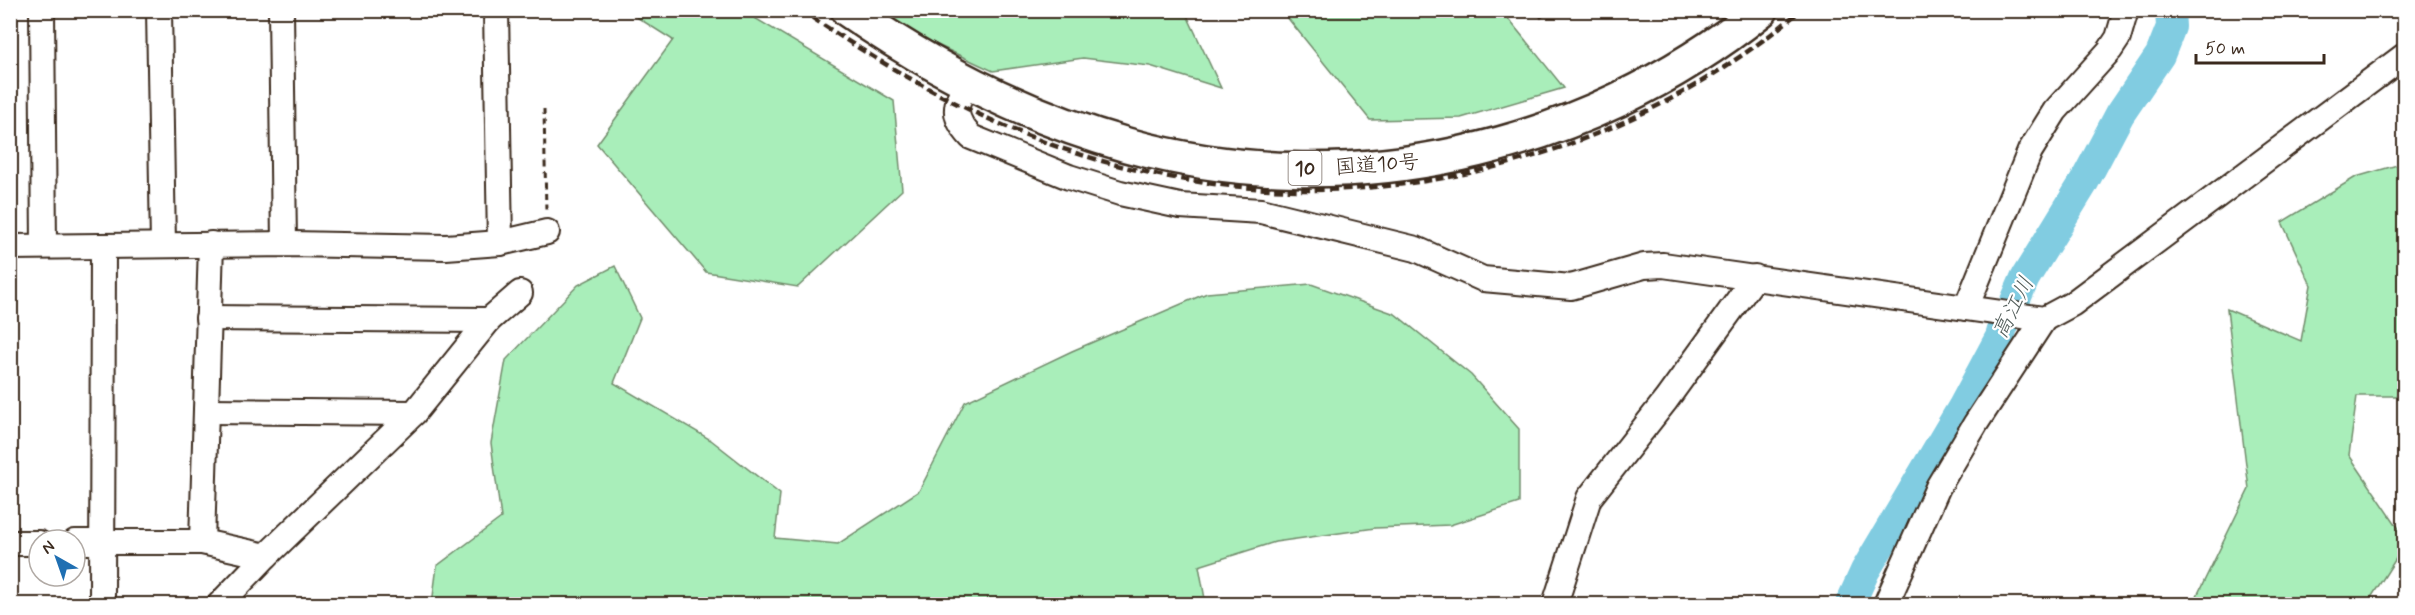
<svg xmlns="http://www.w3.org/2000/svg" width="2415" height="615" viewBox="0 0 2415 615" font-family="Mynerve,'Klee One',sans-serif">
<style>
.green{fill:#a9eeba;stroke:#728c6c;stroke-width:1.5}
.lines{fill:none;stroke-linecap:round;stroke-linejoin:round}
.river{stroke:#81cce1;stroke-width:30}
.building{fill:#c7b1e0;stroke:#3b2a1e;stroke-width:1.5}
.minor-casing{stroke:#3b2a1e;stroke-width:28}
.highway-casing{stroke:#3b2a1e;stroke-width:38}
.path{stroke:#3b2a1e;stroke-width:3;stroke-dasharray:6 4.5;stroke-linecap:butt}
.minor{stroke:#fff;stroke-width:24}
.highway{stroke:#fff;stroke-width:33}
.rail{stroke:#3b2a1e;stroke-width:4.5;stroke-dasharray:9 4.5;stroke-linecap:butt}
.labels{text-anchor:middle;stroke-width:4.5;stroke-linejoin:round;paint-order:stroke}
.shield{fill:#fff;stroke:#766a62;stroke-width:1.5}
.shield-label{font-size:20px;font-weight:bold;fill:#3b2a1e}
.street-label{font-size:21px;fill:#3b2a1e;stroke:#fff}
.water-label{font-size:22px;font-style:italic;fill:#505b58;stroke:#fff}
</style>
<rect width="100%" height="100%" fill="#fff"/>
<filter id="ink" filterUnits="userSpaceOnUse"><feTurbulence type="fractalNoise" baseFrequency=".0167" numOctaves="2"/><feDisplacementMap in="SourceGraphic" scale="12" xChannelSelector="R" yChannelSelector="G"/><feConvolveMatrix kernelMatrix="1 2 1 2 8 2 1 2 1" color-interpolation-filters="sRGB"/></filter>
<g filter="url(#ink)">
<g class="green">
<polygon points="627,11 743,11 894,101 902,190 798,287 706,272 597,144 673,40"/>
<polygon points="881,11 1185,11 1221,88 1150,66 1083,58 993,71 916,35"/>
<polygon points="1282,11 1502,11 1564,88 1461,118 1370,120"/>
<polygon points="2404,163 2404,396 2357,396 2349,455 2404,536 2404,546 2367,604 2193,604 2249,489 2227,309 2301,341 2311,285 2282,222 2356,177"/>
<polygon points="615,266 640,318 614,383 711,440 780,494 775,538 838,544 919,491 965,402 1072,351 1207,293 1311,284 1395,314 1471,375 1519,429 1519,503 1450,525 1375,528 1275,542 1199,566 1205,599 1222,604 432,604 437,566 501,518 491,443 506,360 578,285"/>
</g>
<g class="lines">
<polyline class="river" points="1850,604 1865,571 1962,408 2000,337 2007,313 2012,308 2025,278 2083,184 2120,114 2160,55 2171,27 2170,10"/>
</g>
<polygon class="building" points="1535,10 1551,10 1541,18"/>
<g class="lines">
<defs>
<g id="minor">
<polyline points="42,10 44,246"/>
<polyline points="159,10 163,245"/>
<polyline points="281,10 284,244"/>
<polyline points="496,10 500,243"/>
<path d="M966 82C955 106 951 116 971 137L1069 177 1120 193 1180 206 1261 211 1416 249 1483 279 1571 287 1644 266 1663 265 2044 319 2072 304 2404 56"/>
<polyline points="10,247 291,244 446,247 500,243 547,232"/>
<polyline points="1966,308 2030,151 2055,111 2110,50 2118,38 2126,10"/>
<polyline points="208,318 489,320"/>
<polyline points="206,411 414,413"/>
<polyline points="75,542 202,542 266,556"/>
<polyline points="202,542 211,244"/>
<polyline points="10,543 39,543"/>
<polyline points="102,604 103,246"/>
<polyline points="220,604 266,556 414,413 489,320 520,293"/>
<polyline points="1555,604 1589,498 1666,400 1755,277"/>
<polyline points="1886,604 1938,487 1976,423 2044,319"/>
</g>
<path id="highway" d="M848 10C933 69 1027 117 1127 145 1346 206 1585 152 1761 10"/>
</defs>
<use href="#minor" class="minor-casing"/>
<use href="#highway" class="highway-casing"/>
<polyline class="path" points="544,109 546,212"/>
<use href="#minor" class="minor"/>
<use href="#highway" class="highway"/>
<path class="rail" d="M801 10C904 80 1010 140 1133 169 1366 226 1619 165 1801 10"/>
</g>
</g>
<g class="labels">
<rect class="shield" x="1288.5" y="151" width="33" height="34" rx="4.5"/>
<g class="shield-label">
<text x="1305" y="175">10</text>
</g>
<g class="street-label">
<text transform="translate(1377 164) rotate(-4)" y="7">国道10号</text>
</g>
<g class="water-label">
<text transform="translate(2012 307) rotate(-63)" y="8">高江川</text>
</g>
</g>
<rect width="2415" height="615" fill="none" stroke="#fff" stroke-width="36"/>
<rect x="18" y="18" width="2379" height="579" fill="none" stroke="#3b2a1e" stroke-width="2" filter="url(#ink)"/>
<g transform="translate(57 558) rotate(320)"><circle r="28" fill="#ffffff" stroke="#b1aaa5" stroke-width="1.5"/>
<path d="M0-4.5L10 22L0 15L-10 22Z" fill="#1f6fb2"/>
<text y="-9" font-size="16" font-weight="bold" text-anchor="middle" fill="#3b2a1e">N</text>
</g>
<path d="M2196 54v9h128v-9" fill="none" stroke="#3b2a1e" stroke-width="3"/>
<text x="2205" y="54" font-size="18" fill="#3b2a1e" stroke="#ffffff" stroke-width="4.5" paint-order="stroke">50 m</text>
</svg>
